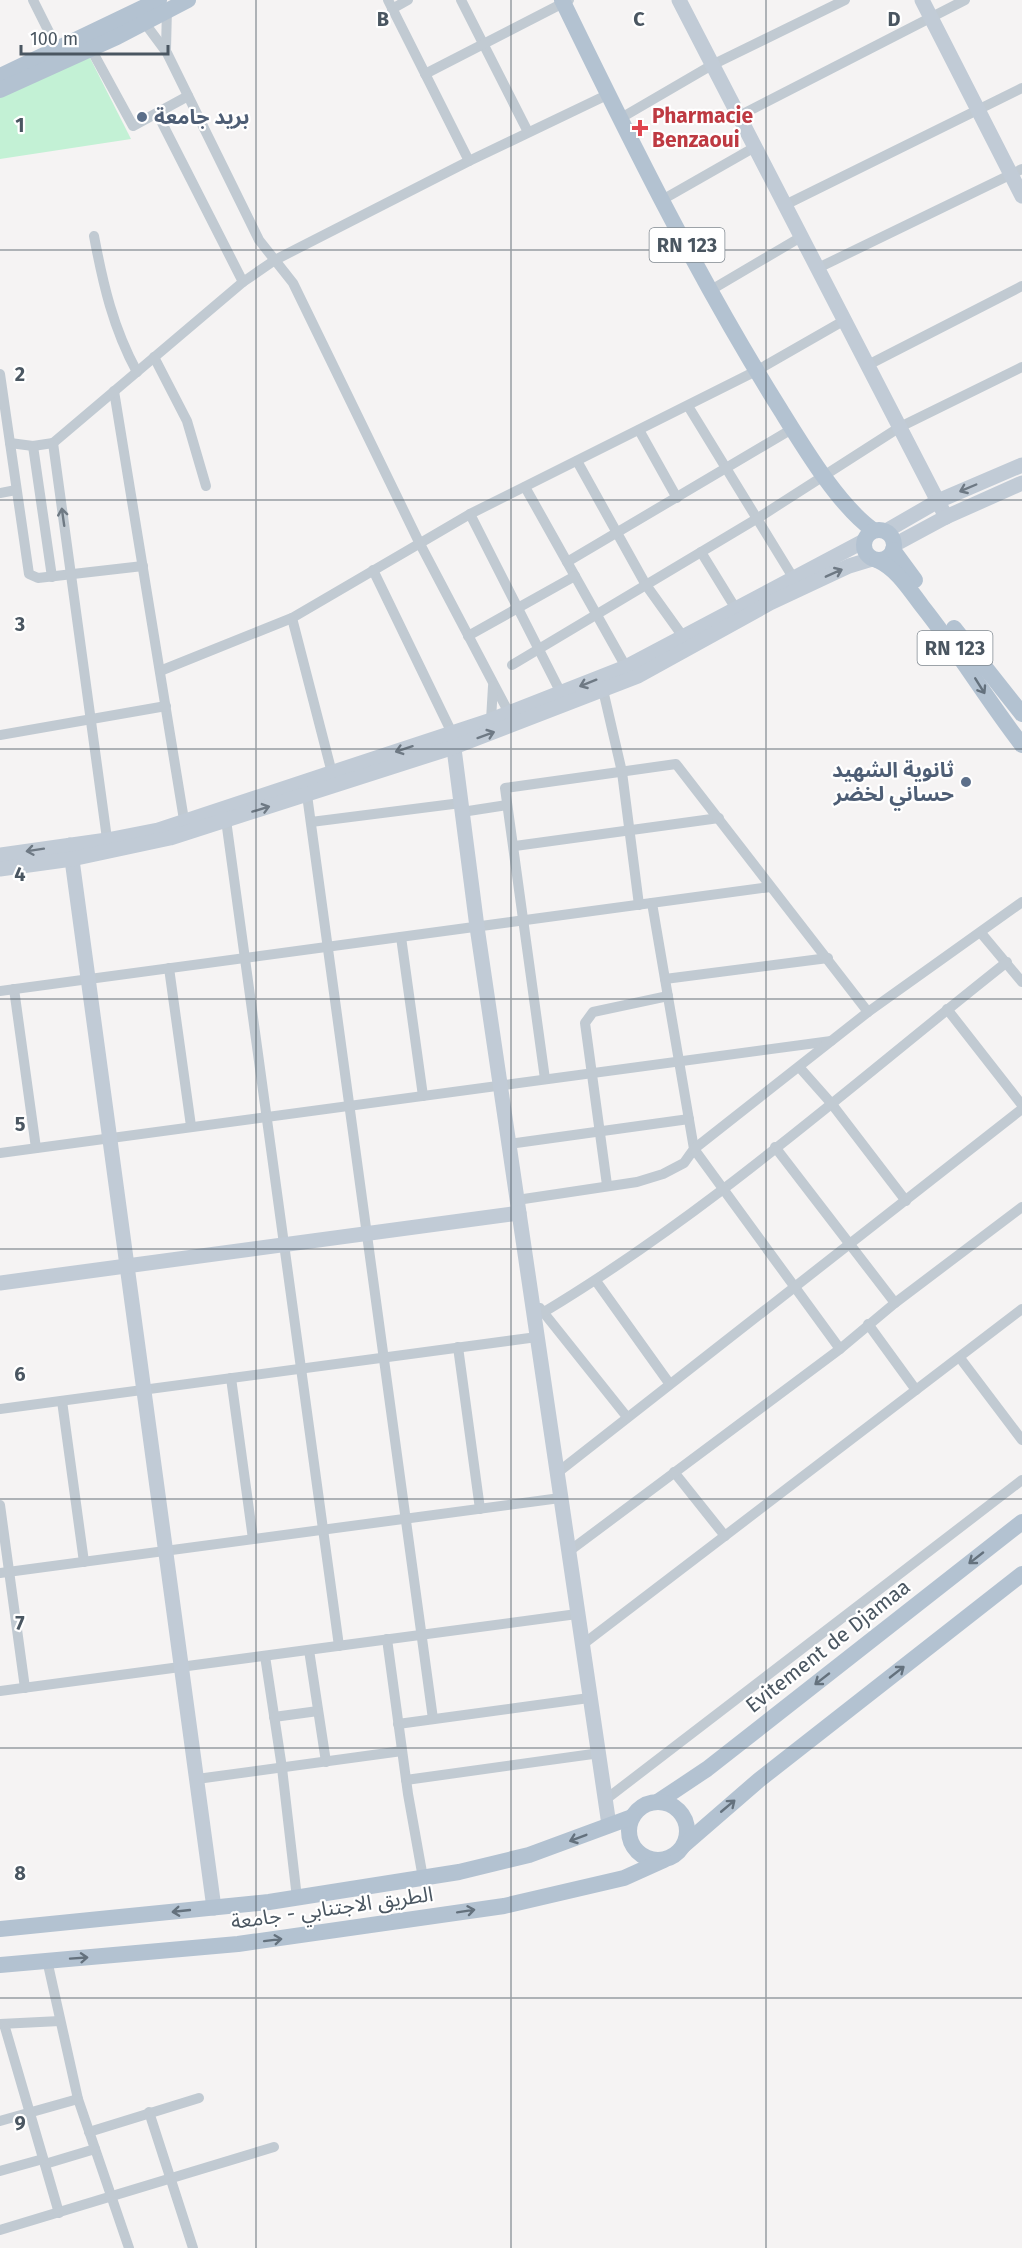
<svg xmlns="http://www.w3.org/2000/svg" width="1022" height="2248" viewBox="0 0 1022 2248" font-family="'Fira Sans','Noto Sans Arabic',sans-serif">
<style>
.green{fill:#c3f1d5}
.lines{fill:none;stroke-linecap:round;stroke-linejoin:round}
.street{stroke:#c1cad2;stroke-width:10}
.secondary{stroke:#c1cbd6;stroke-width:15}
.primary{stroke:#b3c2d1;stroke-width:16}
.oneway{stroke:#6e7984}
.oneway2{stroke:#6e7983}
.oneway3{stroke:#64717d}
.grid{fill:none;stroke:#4a5661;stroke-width:1.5;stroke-opacity:0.55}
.service-dot{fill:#5c6f8a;stroke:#fff;stroke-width:2}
.health-dot{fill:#e0444e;stroke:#fff;stroke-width:2}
.labels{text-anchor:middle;stroke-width:4.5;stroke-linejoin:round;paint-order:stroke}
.shield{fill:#fff;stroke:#808990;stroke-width:1.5}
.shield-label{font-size:20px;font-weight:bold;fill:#4a5661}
.health-label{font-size:21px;font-weight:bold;fill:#be3a42;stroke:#fff;text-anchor:start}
.service-label{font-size:21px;font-weight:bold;fill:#4e5e75;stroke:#fff;text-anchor:start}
.street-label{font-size:21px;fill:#4a5661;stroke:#fff}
.grid-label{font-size:20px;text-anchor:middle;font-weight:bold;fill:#4a5661;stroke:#fff;stroke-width:4.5;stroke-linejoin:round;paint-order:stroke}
</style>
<rect width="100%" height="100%" fill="#f5f3f3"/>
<polygon class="green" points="89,56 131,139 0,159 0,97"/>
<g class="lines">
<g class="street">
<polyline points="33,0 58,50"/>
<polyline points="388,0 469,161"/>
<polyline points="461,0 528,132"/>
<polyline points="392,9 408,0"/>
<polyline points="141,18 167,53 259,240 293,283 419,542 509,713"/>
<polyline points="91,49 133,126 188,96"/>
<polyline points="166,49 167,8"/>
<polyline points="425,74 569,0"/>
<polyline points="157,113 243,282"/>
<polyline points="739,116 965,0"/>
<polyline points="621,118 712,65 845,0"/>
<polyline points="662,200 755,147"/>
<polyline points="785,205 1022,88"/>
<path d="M94 236C103 284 113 328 137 372"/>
<polyline points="818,268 1022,169"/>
<polyline points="711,290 801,237"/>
<polyline points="154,357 187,421 206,486"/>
<polyline points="868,365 1022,286"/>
<polyline points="0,374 29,574 38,578 143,566"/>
<polyline points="114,391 185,826"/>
<polyline points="688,406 794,579"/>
<polyline points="639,430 677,498"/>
<polyline points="10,443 33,446 53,443 243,282 275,260 469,161 609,94"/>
<polyline points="53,443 108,846"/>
<polyline points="33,446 52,577"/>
<polyline points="577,461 646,585 684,638"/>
<polyline points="525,487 626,667"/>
<polyline points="0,493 16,490"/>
<polyline points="470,514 561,693"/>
<polyline points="701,552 736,609"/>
<polyline points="567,562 792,429"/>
<polyline points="373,570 452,733"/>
<polyline points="292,618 332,773"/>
<polyline points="468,636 575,576"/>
<polyline points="512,665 758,518 900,427 1022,367"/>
<polyline points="160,671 292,618 470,514 756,371 845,320"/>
<polyline points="603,690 622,772 639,905"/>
<polyline points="491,720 493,686"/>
<polyline points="0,735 166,706"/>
<polyline points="307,795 433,1719"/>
<polyline points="462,812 507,805"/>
<polyline points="226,820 339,1646"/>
<polyline points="311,822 461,803"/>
<polyline points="515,846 719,818"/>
<polyline points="981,933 1022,982"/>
<polyline points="401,937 423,1096"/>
<polyline points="169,968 191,1126"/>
<polyline points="665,979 828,958"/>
<polyline points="14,989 36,1148"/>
<polyline points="0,991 770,887"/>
<polyline points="947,1009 1022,1105"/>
<polyline points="800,1068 831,1103 906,1201"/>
<polyline points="545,1079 505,788 676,764 868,1012"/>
<polyline points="509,1144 689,1119"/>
<polyline points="775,1147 895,1303"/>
<polyline points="0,1153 831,1041"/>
<polyline points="607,1185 585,1023 593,1012 668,996"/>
<polyline points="517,1200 637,1182 663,1174 684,1163 694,1149 652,903"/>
<polyline points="596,1281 669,1383"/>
<polyline points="540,1308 627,1417"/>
<path d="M544 1312C709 1213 855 1082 1007 962"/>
<polyline points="868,1324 916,1390"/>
<polyline points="458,1347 480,1509"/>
<polyline points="840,1349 694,1149 868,1012 1022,902"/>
<polyline points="960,1358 1022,1440"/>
<polyline points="231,1378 253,1539"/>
<polyline points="62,1401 84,1562"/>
<polyline points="0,1409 537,1337"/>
<polyline points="674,1472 725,1536"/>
<polyline points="557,1473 1022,1109"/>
<polyline points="0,1505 25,1688"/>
<polyline points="568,1552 840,1349 895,1303 1022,1207"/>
<polyline points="0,1573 560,1498"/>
<polyline points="387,1639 408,1794 423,1878"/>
<polyline points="582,1645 1022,1309"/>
<polyline points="309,1650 326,1762"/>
<polyline points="265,1656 282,1768 297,1898"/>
<polyline points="0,1691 577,1614"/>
<polyline points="274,1717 318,1711"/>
<polyline points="398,1724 589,1698"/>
<polyline points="197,1779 402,1751"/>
<polyline points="406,1780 600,1753"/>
<polyline points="605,1800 1022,1480"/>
<polyline points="47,1960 78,2099 129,2248"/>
<polyline points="0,2024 60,2021"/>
<polyline points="4,2024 59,2213"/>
<polyline points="149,2112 193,2248"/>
<polyline points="0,2121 78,2099"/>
<polyline points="89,2132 199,2098"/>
<polyline points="45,2164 95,2149"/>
<polyline points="0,2171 43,2159"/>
<polyline points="0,2230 274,2147"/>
</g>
<g class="secondary">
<polyline points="679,0 946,517"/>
<polyline points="922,0 1022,196"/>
<polyline points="886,531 938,501 1022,465"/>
<polyline points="894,545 946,517 1022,483"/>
<polyline points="452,733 477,927 609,1825"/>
<polyline points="70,845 214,1908"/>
<polyline points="0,855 107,840 158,830 491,720 626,667 864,541"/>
<polyline points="0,869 72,859 170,838 454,747 638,676 770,603 849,566 872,559"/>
<polyline points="0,1283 519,1213"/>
</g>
<g class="primary">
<path d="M562 0C629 138 698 278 780 409 803 446 838 505 873 530"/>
<polyline points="0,76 159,0"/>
<polyline points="0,90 117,37 188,0"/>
<circle cx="879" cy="545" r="15"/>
<polyline points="893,550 915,580"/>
<path d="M877 560C897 569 909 589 922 606 958 651 987 700 1022 745"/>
<polyline points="954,628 1022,714"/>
<polyline points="659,1801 707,1769 1022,1522"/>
<circle cx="658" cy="1831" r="29"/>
<polyline points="684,1845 759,1780 1022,1574"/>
<polyline points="0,1929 269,1902 459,1872 529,1855 632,1817"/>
<polyline points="0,1965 238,1944 504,1906 624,1878 664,1860"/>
</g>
</g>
<defs><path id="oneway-shaft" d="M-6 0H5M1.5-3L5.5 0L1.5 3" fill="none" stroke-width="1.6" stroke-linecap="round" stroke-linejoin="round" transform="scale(1.5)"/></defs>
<g class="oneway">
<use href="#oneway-shaft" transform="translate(968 488) rotate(157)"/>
<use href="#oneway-shaft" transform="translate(834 573) rotate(-24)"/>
<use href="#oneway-shaft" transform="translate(588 683) rotate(158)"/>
<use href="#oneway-shaft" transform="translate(486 735) rotate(-20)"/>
<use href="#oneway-shaft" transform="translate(404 749) rotate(162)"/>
<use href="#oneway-shaft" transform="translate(261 809) rotate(-17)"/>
<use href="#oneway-shaft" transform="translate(35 850) rotate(171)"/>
</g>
<use class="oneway2" href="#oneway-shaft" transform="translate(63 517) rotate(-98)"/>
<g class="oneway3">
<use href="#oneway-shaft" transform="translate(980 686) rotate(58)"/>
<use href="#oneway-shaft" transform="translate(976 1558) rotate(142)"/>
<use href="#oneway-shaft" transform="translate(897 1672) rotate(-38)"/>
<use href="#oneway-shaft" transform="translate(822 1679) rotate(142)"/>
<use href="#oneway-shaft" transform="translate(728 1806) rotate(-40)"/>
<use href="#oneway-shaft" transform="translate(578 1838) rotate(159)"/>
<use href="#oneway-shaft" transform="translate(181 1911) rotate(174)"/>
<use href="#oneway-shaft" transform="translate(466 1911) rotate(-9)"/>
<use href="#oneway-shaft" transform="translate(273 1940) rotate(-7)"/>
<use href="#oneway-shaft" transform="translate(79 1958) rotate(-4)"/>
</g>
<path class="grid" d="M256 0V2248M511 0V2248M766 0V2248M0 250H1022M0 500H1022M0 749H1022M0 999H1022M0 1249H1022M0 1499H1022M0 1748H1022M0 1998H1022"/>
<g class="service-dot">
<circle cx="142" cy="117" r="6"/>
<circle cx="966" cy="782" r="6"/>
</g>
<path class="health-dot" d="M637 119h6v6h6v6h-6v6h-6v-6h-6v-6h6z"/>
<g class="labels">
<g class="shield">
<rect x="649.5" y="228" width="75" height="34" rx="4.5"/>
<rect x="917.5" y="631" width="75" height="34" rx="4.5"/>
</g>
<g class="shield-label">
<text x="687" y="252">RN 123</text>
<text x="955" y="655">RN 123</text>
</g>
<g class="health-label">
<text x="652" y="123">Pharmacie<tspan x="652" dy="24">Benzaoui</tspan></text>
</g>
<g class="service-label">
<text x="154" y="124">بريد جامعة</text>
<text x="954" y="777" text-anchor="end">ثانوية الشهيد<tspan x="954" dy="24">حساني لخضر</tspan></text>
</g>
<g class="street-label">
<text transform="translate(828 1646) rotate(-38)" y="7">Evitement de Djamaa</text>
<text transform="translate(332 1908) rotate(-8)" y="7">الطريق الاجتنابي - جامعة</text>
</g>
</g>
<g class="grid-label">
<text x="383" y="26">B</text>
<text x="639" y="26">C</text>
<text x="894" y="26">D</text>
<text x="20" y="132">1</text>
<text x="20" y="381">2</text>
<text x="20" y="631">3</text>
<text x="20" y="881">4</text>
<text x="20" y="1131">5</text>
<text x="20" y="1381">6</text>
<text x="20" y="1630">7</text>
<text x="20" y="1880">8</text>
<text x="20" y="2130">9</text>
</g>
<path d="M21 45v9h147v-9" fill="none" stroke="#4a5661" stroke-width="3"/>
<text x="30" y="45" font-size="18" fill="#4a5661" stroke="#ffffff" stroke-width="4.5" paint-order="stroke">100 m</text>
</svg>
